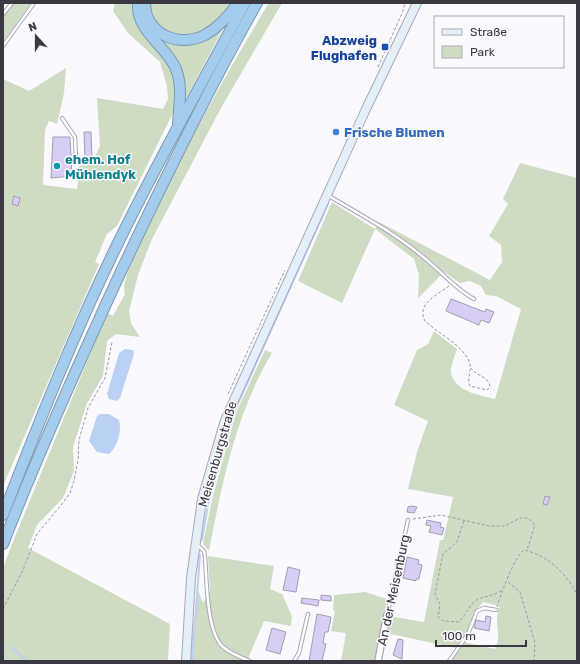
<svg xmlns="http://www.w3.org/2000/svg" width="580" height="664" viewBox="0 0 580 664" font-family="Rubik,sans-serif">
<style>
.green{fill:#cedcc4;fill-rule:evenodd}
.water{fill:#bbd0f5}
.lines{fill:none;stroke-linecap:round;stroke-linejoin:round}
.stream{stroke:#bbd0f5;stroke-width:2}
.building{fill:#d8cdf5;stroke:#a39db1}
.service-casing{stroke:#aca6ba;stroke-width:4.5}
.minor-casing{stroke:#aca6ba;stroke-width:8}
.secondary-casing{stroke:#aca6ba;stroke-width:10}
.motorway-casing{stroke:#7e98b0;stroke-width:12}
.path{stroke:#9a999f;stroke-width:1;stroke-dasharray:3 2;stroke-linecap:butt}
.service{stroke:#fff;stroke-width:2.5}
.minor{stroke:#fff;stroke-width:5.5}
.secondary{stroke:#e3f0fa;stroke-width:8}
.motorway{stroke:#a3cced;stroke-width:10}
.transit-dot{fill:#1a4fb4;stroke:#faf9fd;stroke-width:1.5}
.shop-dot{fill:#3f7fe0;stroke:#faf9fd;stroke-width:1.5}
.culture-dot{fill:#0f9aa8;stroke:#faf9fd;stroke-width:1.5}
.labels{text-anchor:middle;stroke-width:3;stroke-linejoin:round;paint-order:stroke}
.transit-label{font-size:13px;font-weight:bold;fill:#164399;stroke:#faf9fd;text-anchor:end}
.shop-label{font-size:13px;font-weight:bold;fill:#366cbe;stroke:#faf9fd;text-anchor:start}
.culture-label{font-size:13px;font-weight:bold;fill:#0d838f;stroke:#faf9fd;text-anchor:start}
.street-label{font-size:13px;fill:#3a3840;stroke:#faf9fd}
</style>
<rect width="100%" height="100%" fill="#faf9fd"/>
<g class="green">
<polygon points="15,3 31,3 3,42 3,17"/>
<path d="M115 3H133C131 50 191 51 173 113L117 226 107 234 95 262 99 264 3 486V79L29 91 66 68 64 93 57 124 49 121 45 130 43 185 77 189 79 166 92 163 100 146 97 98 163 109 168 99 167 86 160 62 128 33 113 11Z"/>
<polygon points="150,3 231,3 222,18 203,30 184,37 168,33 155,21"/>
<path d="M269 3H282L221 108 152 239 138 275 129 311 131 323 140 337 116 334 107 341 103 376 87 403 73 447 74 471 63 498 37 525 28 548 170 624 168 661H3V568L14 539 107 313 113 316 125 294C112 269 247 38 269 3Z"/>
<path d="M224 27 184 102 159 39C189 49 199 43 224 27Z"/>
<path d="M520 163 577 178V661H451L460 649 386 633 389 616 424 622 440 540H443L444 537 453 497 408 489 417 452 428 421 394 405 417 350 428 344 434 331 457 349C455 356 450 367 451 373 455 392 480 395 495 399L521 309 496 296 486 295 481 286 470 281 460 283 444 272 418 298 419 275 414 259 375 229 342 303 298 281 332 202 375 229 379 222 490 280 502 262 501 245 489 236 508 204 503 199ZM483 602 499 606C498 611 497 618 497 623 498 634 500 638 495 649L463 642 474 613Z"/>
<path d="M265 350 272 353C236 413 222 483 209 551L203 544 212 500 236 413Z"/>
<polygon points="208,556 274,566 270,589 282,594 292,616 291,626 264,621 247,661 189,661 198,590 203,603 210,591"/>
<polygon points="365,592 387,599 375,661 341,661 346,633 331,631 335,611 333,610 334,595"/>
</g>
<g class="water">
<polygon points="125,349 133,350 134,354 120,398 117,401 109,399 107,394 119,353"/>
<path d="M100 414H109L119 420C122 431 118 446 109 454L97 452 89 441 97 416Z"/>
</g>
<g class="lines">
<g class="stream">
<polyline points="202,540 208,505 235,410 328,204"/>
<polyline points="10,647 28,661"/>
<polyline points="192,661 200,555"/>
</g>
</g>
<g class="building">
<polygon points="84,132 91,132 92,158 85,159"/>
<polygon points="53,137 70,137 72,176 51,178"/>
<polygon points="14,196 20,198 18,206 12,204"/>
<polygon points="451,299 485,312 486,309 494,312 489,323 481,320 479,325 446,311"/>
<polygon points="545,496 550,497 547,505 543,504"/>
<polygon points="411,506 417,507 414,513 407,512 408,507"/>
<polygon points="427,520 441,523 440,527 444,528 442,535 429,532 431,526 426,525"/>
<polygon points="407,557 419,560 418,564 422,565 419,579 416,579 416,581 403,578"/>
<polygon points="288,567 300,570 296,592 283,590"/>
<polygon points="321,595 331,596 331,601 321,600"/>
<polygon points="302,598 319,600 318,606 301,603"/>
<polygon points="317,614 331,617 330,623 328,632 325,632 323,643 326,644 322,661 309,661"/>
<polygon points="486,616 491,617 489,631 474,628 476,620 485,622"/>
<polygon points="272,628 286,632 280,654 266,650"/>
<polygon points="398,639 403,640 402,659 393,655"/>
</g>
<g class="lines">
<defs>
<g id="service">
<polyline points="3,14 12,3"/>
<polyline points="3,46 34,3"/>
<polyline points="62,118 75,137 76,158"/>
<path d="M329 196C361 215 393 232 422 256 440 270 454 288 474 299"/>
<path d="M197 545 204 551 205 557C207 580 206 631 223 647 231 654 240 657 250 661"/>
<polyline points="387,615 408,520"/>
<polyline points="294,661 299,653 308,614"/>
<polyline points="449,661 468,634 477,611 484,608 496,610"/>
</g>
<polyline id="minor" points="378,661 387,615"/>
<polyline id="secondary" points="186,661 191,578 202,499 225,420 366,109 417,3"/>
<g id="motorway">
<path d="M138 3C136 32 166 45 176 69 183 87 179 105 178 124"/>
<path d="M145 3C146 35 179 48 205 35 219 27 229 16 238 3"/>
<path d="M3 515C39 422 76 328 120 239 159 159 203 81 245 3"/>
<path d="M3 544C38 454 77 367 117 280 161 186 206 93 257 3"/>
</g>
</defs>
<use href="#service" class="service-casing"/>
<use href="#minor" class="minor-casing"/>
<use href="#secondary" class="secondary-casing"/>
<use href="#motorway" class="motorway-casing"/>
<g class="path">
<polyline points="378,67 403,11 405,3"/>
<path d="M449 286C437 295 416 304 425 321 439 334 461 344 469 361 473 370 466 378 470 386L487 390 490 387C488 375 477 377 471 368"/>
<polyline points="228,394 285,270"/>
<polyline points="413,519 441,515 489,526 505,526 520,518 528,518 535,525 527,550"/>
<path d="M464 521 457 542 443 554 435 594 440 604 438 617 444 621 459 622C466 615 469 604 478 599 486 596 494 596 502 590"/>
<polyline points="508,582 520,592 535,643 534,661"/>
<path d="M497 607C500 596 516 553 524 550 547 555 566 573 577 594"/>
<polyline points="3,609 23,570 37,534 62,504 70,493 74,481 78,460 79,440 88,408 105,378 112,342"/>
</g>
<use href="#service" class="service"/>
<use href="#minor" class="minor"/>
<use href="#secondary" class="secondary"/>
<use href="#motorway" class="motorway"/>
</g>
<rect class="transit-dot" x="381" y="43" width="8" height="8" rx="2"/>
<circle class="shop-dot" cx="336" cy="132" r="4"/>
<circle class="culture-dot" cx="57" cy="166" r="4"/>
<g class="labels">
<g class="transit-label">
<text x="377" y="45">Abzweig<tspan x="377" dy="15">Flughafen</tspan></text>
</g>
<g class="shop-label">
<text x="344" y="137">Frische Blumen</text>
</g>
<g class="culture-label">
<text x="65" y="164">ehem. Hof<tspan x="65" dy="15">Mühlendyk</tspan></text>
</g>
<g class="street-label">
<text transform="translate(217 454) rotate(-74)" y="5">Meisenburgstraße</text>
<text transform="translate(393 590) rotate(-78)" y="5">An der Meisenburg</text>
</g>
</g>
<rect width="580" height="664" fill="none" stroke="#3a3840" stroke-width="8"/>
<rect x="434" y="16" width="130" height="52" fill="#faf9fd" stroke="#adacb1"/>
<rect x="442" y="29" width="20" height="6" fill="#e3f0fa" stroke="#adacb1"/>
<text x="470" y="36" font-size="12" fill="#3a3840">Straße</text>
<rect x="442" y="46" width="20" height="12" fill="#cedcc4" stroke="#adacb1"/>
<text x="470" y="56" font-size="12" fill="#3a3840">Park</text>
<g transform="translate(36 36) rotate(339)" stroke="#faf9fd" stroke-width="3" paint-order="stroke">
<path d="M0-3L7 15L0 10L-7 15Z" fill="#3a3840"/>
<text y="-6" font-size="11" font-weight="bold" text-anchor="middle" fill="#3a3840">N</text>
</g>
<path d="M436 640v6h90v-6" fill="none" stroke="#3a3840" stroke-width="2"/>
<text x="442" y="640" font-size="12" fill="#3a3840" stroke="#faf9fd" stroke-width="3" paint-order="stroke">100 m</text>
</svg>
